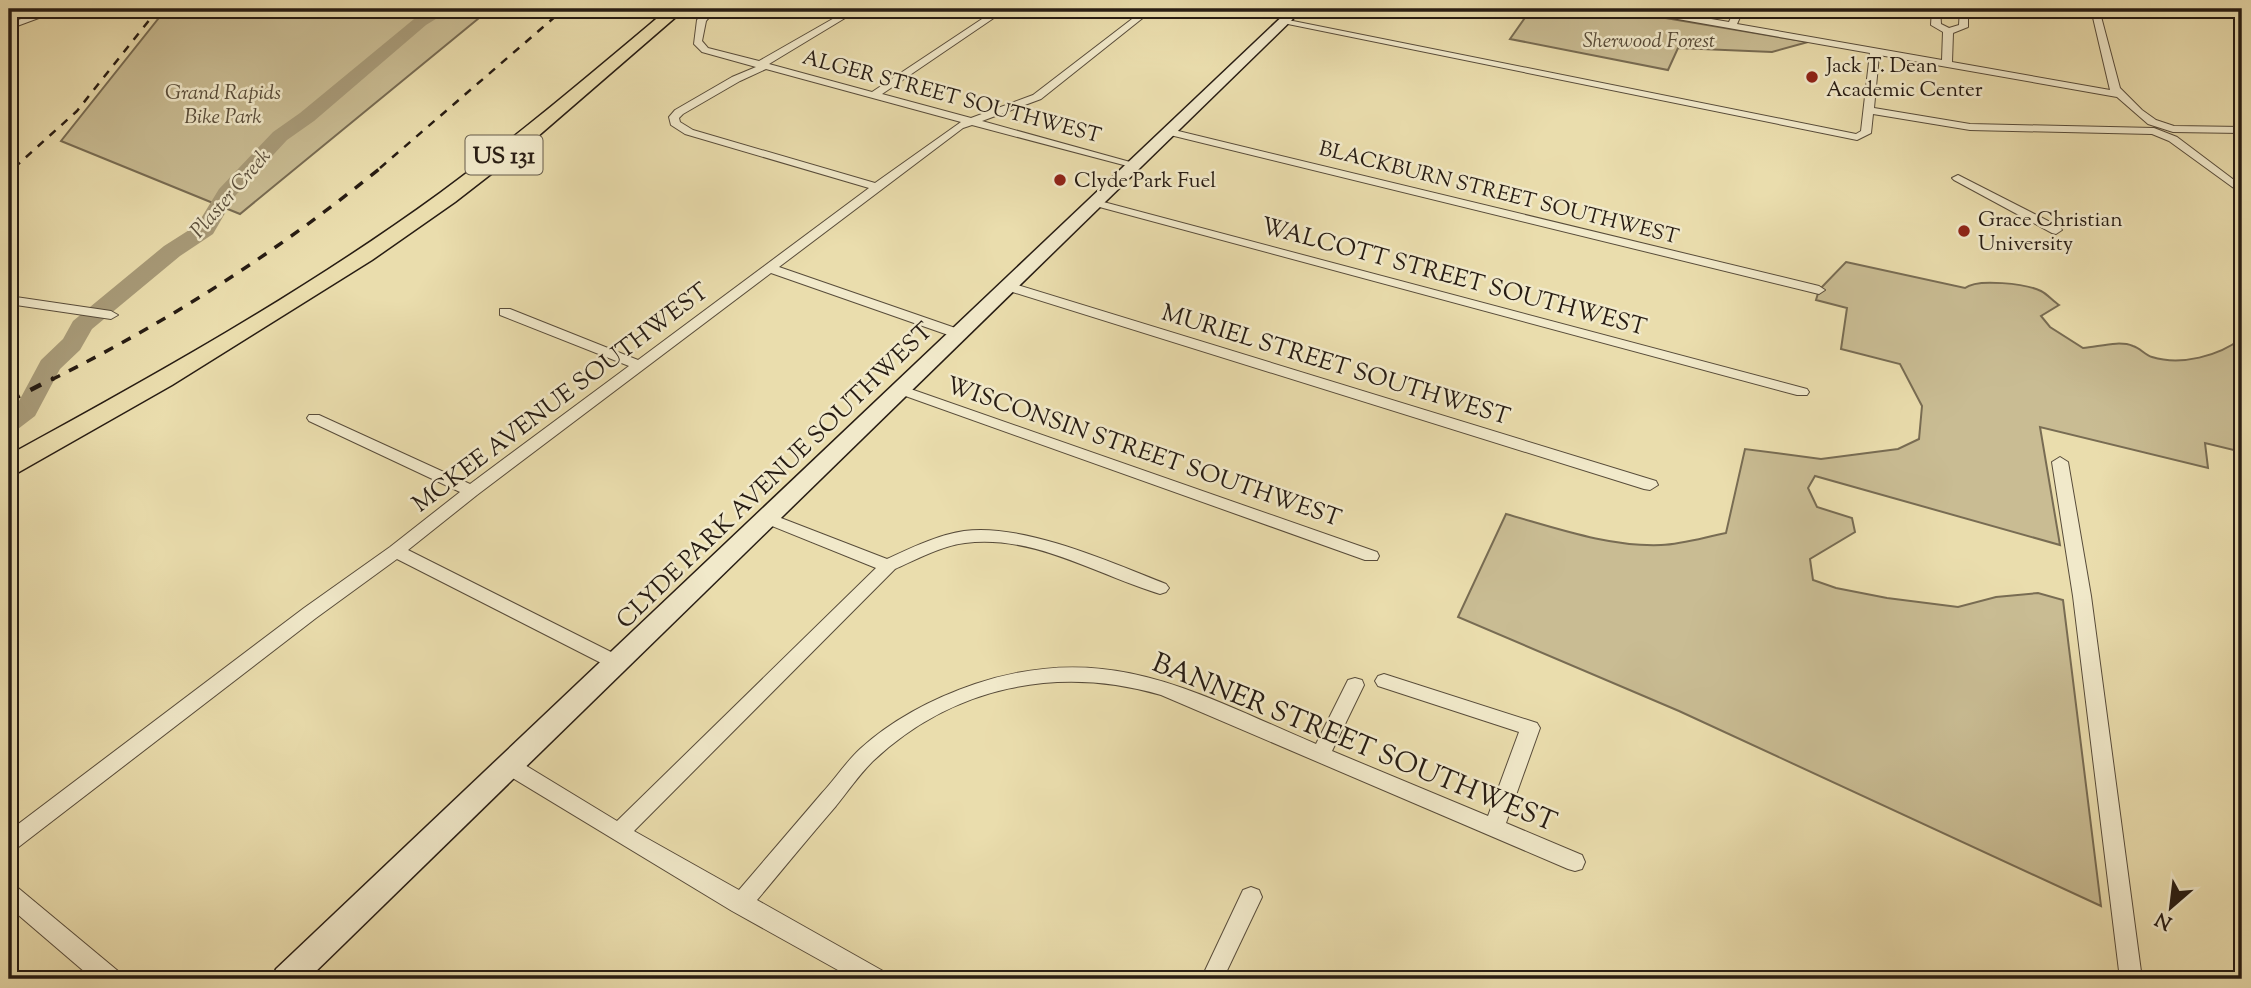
<svg xmlns="http://www.w3.org/2000/svg" width="2251" height="988" viewBox="0 0 2251 988" font-family="'Sorts Mill Goudy',serif">
<style>
.green{fill:#c9bc93;stroke:#786c53;stroke-width:2}
.lines{fill:none;stroke-linecap:round;stroke-linejoin:round}
.river{fill:#a89b79;fill-rule:evenodd}
.minor-casing{stroke:#584c3a;stroke-width:2}
.secondary-casing{stroke:#271c13;stroke-width:3}
.motorway-casing{stroke:#271c13;stroke-width:3}
.minor{fill:#f1e9ca;fill-rule:evenodd}
.secondary{fill:#f1e9ca;fill-rule:evenodd}
.motorway{fill:#eaddad;fill-rule:evenodd}
.rail-far2{stroke:#271c13;stroke-width:2.5;stroke-dasharray:8 8;stroke-linecap:butt}
.rail-far1{stroke:#271c13;stroke-width:3.5;stroke-dasharray:10 10;stroke-linecap:butt}
.rail{stroke:#271c13;stroke-width:4.5;stroke-dasharray:12 12;stroke-linecap:butt}
.poi-dot{fill:#8f2418;stroke:#f1e9ca;stroke-width:2.5}
.labels{text-anchor:middle;stroke-width:5;stroke-linejoin:round;paint-order:stroke}
.far-park-label{font-size:21px;font-style:italic;fill:#584c39;stroke:#f1e9ca}
.far-poi-label{font-size:21px;fill:#271c13;stroke:#f1e9ca;text-anchor:start}
.far-street-label{font-size:21px;fill:#271c13;stroke:#f1e9ca}
.far-water-label{font-size:21px;font-style:italic;fill:#5b4f3c;stroke:#f1e9ca}
.shield{fill:#f1e9ca;stroke:#645a4a;stroke-width:2}
.shield-label{font-size:23px;font-weight:bold;fill:#271c13}
.street-label{font-size:24px;fill:#271c13;stroke:#f1e9ca}
.near-street-label{font-size:28px;fill:#271c13;stroke:#f1e9ca}
</style>
<rect width="100%" height="100%" fill="#eaddad"/>
<filter id="stains"><feTurbulence type="fractalNoise" baseFrequency=".00286" numOctaves="4"/><feColorMatrix values="0 0 0 0 .2 0 0 0 0 .09 0 0 0 0 .02 0 0 0 .5 -.17"/></filter>
<radialGradient id="worn" r=".72"><stop offset=".6" stop-color="#630" stop-opacity="0"/><stop offset="1" stop-color="#630" stop-opacity=".3"/></radialGradient>
<g class="green">
<polygon points="166,9 490,9 240,214 61,141"/>
<polygon points="1531,9 1612,9 1808,42 1772,52 1678,48 1668,70 1510,39"/>
<path d="M1846 262 1965 288C1977 278 2027 284 2041 291 2047 294 2053 301 2059 305L2041 316 2050 327 2083 348C2098 347 2119 340 2133 346 2140 348 2145 355 2152 357 2181 366 2219 356 2242 338V452L2205 443 2208 468 2040 427 2060 545 1815 476 1808 488 1817 507 1852 518 1855 532 1810 559 1813 580 1836 588 1887 598 1958 607 1996 597 2038 593 2063 600 2101 906 1679 711 1458 617 1506 514C1556 528 1609 547 1661 545 1683 544 1705 537 1726 533L1745 449 1821 459 1898 449 1919 439 1922 406 1900 364 1841 349 1847 308 1816 300 1819 290Z"/>
</g>
<g class="lines">
<polygon class="river" points="433,9 452,9 426,25 314,121 287,140 235,196 213,234 180,256 92,329 80,350 60,369 35,416 18,429 9,431 9,411 19,401 41,360 63,339 73,321 164,246 197,225 219,189 273,132 300,113 414,19"/>
<defs>
<g id="minor">
<polygon points="51,9 63,9 9,29 9,23"/>
<path d="M707 9H716L706 21 702 41 708 48 759 61 850 9H860L769 64 872 92 997 9H1007L882 94 971 118 1033 95 1145 9H1154L1041 99 982 121 1141 165 1135 168 972 125 963 128 779 267 964 331 966 334 964 337H954L771 273 477 495 408 550 623 658 626 663 623 668 617 670 611 668 397 559 316 618 16 849 9 852V831L304 608 390 547 460 492 309 421 307 418 309 415H319L470 484 629 366 500 315V309H510L638 360 869 188 685 134 671 125 669 117 675 110 732 77 756 67 702 52 694 44 697 20ZM766 69 961 122 875 183 693 130 680 122 679 118 683 114 740 81Z"/>
<polygon points="1634,9 1652,9 1729,22 1734,11 1748,9 1741,15 1737,24 1942,60 1943,32 1931,25 1932,9 1940,9 1941,24 1949,28 1959,25 1960,9 1968,9 1968,27 1953,33 1952,62 2110,90 2091,9 2099,9 2120,88 2142,110 2156,120 2174,126 2242,127 2242,133 2173,132 2148,124 2117,97 1879,55 1874,108 1970,124 2154,128 2177,137 2242,186 2242,194 2169,141 2152,134 1970,130 1873,114 1871,133 1857,140 1278,22 1283,19 1856,134 1861,131 1870,53 1638,12"/>
<polygon points="1170,129 1819,286 1825,290 1819,294 1166,134 1165,132"/>
<polygon points="1958,175 2060,227 2062,230 2056,234 2052,233 1954,180 1952,178"/>
<polygon points="1096,200 1807,389 1809,392 1807,395 1797,395 1092,205 1092,201"/>
<polygon points="1008,282 1656,481 1658,485 1650,490 1644,489 1003,289 1003,283"/>
<polygon points="9,296 111,311 118,315 111,319 9,304"/>
<polygon points="902,386 1377,552 1379,556 1377,560 1365,560 897,393 895,390 897,387"/>
<polygon points="2060,457 2068,462 2091,596 2142,979 2120,979 2073,596 2052,462"/>
<path d="M768 513 887 559C911 548 937 535 964 531 1023 523 1111 562 1166 584L1169 588 1166 592 1160 594C1097 575 1033 534 965 543 941 546 917 559 895 569L634 831 739 890C766 858 794 826 822 793 835 779 846 762 860 749 893 719 934 698 975 684 1109 639 1196 693 1316 744L1348 680 1355 678 1362 680 1364 685 1332 751 1488 816 1519 732 1378 686 1375 681 1378 676 1384 674 1537 723 1540 728 1506 823 1582 855 1585 862 1582 869 1575 871 1568 869 1161 695C1058 665 953 686 873 761 859 775 848 791 836 806 809 837 783 869 757 900L883 971 886 979H854L732 911 501 771 498 765 501 759 508 757 515 759 617 821 876 568 762 522 760 518Z"/>
<polygon points="9,884 17,887 118,971 121,979 93,979 9,907"/>
<polygon points="1251,887 1259,890 1262,897 1223,979 1201,979 1243,890"/>
</g>
<polygon id="secondary" points="1290,9 1303,9 308,979 272,979 276,969"/>
<path id="motorway" d="M668 9H685L522 150 455 202 372 260 172 385 19 472 9 475V455C157 374 304 292 440 193 519 135 593 72 668 9Z"/>
</defs>
<use href="#minor" class="minor-casing"/>
<use href="#secondary" class="secondary-casing"/>
<use href="#motorway" class="motorway-casing"/>
<use href="#minor" class="minor"/>
<use href="#secondary" class="secondary"/>
<use href="#motorway" class="motorway"/>
<g class="rail-far2">
<polyline points="14,168 77,111 158,9"/>
<polyline points="380,168 564,9"/>
</g>
<g class="rail-far1">
<polyline points="9,173 16,166"/>
<path d="M51 380C173 319 277 252 383 166"/>
</g>
<polyline class="rail" points="9,401 54,378"/>
</g>
<g class="poi-dot">
<circle cx="1812" cy="77" r="7"/>
<circle cx="1060" cy="180" r="7"/>
<circle cx="1964" cy="231" r="7"/>
</g>
<g class="labels">
<g class="far-park-label">
<text x="1649" y="47">Sherwood Forest</text>
<text x="223" y="99">Grand Rapids<tspan x="223" dy="24">Bike Park</tspan></text>
</g>
<g class="far-poi-label">
<text x="1826" y="72">Jack T. Dean<tspan x="1826" dy="24">Academic Center</tspan></text>
<text x="1074" y="187">Clyde Park Fuel</text>
<text x="1978" y="226">Grace Christian<tspan x="1978" dy="24">University</tspan></text>
</g>
<g class="far-street-label">
<text transform="translate(952 96) rotate(15)" y="7">ALGER STREET SOUTHWEST</text>
<text transform="translate(1499 192) rotate(14)" y="7">BLACKBURN STREET SOUTHWEST</text>
</g>
<g class="far-water-label">
<text transform="translate(230 193) rotate(-49)" y="7">Plaster Creek</text>
</g>
<rect class="shield" x="465.5" y="135.5" width="77" height="39" rx="5"/>
<g class="shield-label">
<text x="504" y="163">US 131</text>
</g>
<g class="street-label">
<text transform="translate(1454 276) rotate(15)" y="8">WALCOTT STREET SOUTHWEST</text>
<text transform="translate(1336 364) rotate(17)" y="8">MURIEL STREET SOUTHWEST</text>
<text transform="translate(560 397) rotate(-37)" y="8">MCKEE AVENUE SOUTHWEST</text>
<text transform="translate(1144 451) rotate(19)" y="8">WISCONSIN STREET SOUTHWEST</text>
<text transform="translate(774 475) rotate(-44)" y="8">CLYDE PARK AVENUE SOUTHWEST</text>
</g>
<g class="near-street-label">
<text transform="translate(1355 741) rotate(22)" y="10">BANNER STREET SOUTHWEST</text>
</g>
</g>
<rect width="2251" height="988" fill="none" stroke="#eaddad" stroke-width="35"/>
<rect x="10" y="10" width="2230" height="967" fill="none" stroke="#271c13" stroke-width="3.5"/>
<rect x="18" y="18" width="2216" height="953" fill="none" stroke="#271c13" stroke-width="2"/>
<g transform="translate(2171 907) rotate(208)" stroke="#f1e9ca" stroke-width="5" paint-order="stroke">
<path d="M0-5L12 26L0 18L-12 26Z" fill="#271c13"/>
<text y="-10" font-size="19" font-weight="bold" text-anchor="middle" fill="#271c13">N</text>
</g>
<rect width="100%" height="100%" filter="url(#stains)"/>
<rect width="100%" height="100%" fill="url(#worn)"/>
</svg>
